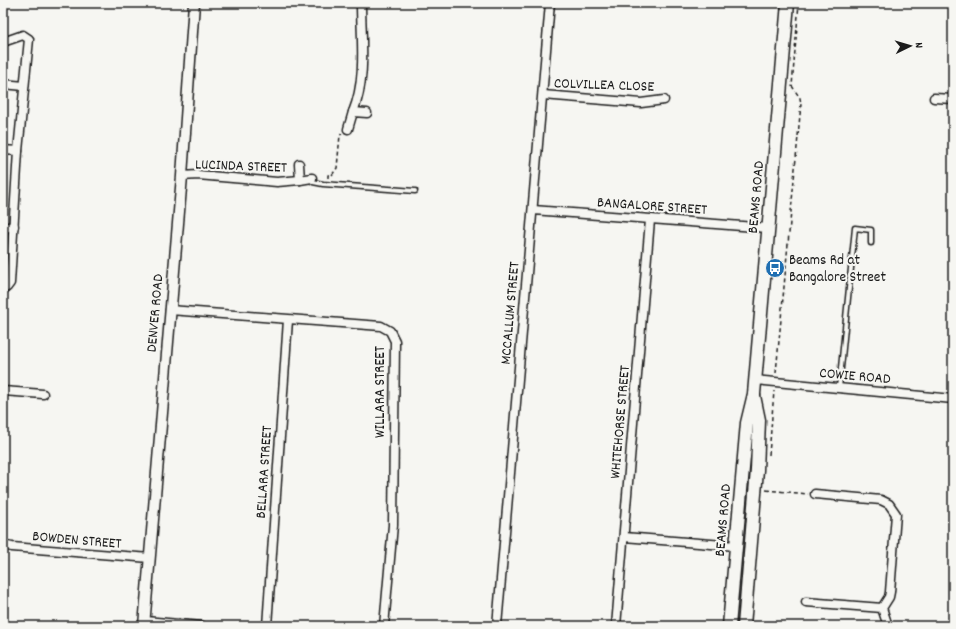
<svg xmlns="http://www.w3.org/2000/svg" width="956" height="629" viewBox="0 0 956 629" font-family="Dekko,sans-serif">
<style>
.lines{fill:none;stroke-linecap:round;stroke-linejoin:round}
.service-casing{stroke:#1c1c1c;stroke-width:7}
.minor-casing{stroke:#1c1c1c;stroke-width:11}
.tertiary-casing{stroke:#1c1c1c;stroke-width:13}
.secondary-casing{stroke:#1c1c1c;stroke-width:15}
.path{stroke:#1c1c1c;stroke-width:1.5;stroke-dasharray:4 3;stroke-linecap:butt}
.service{stroke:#f6f6f2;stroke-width:4}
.minor{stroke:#f6f6f2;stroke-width:8}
.tertiary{stroke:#f6f6f2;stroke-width:10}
.secondary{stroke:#f6f6f2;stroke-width:12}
.labels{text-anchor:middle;stroke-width:4;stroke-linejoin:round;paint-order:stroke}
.street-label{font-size:15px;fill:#1c1c1c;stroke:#f6f6f2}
.poi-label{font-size:15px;fill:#1c1c1c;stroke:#f6f6f2;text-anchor:start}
</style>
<rect width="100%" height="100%" fill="#f6f6f2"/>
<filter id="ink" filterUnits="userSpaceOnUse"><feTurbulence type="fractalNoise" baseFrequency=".025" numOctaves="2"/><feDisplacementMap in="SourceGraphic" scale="8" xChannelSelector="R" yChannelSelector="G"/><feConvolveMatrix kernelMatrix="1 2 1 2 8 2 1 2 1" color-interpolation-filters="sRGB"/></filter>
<g filter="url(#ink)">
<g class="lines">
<defs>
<g id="service">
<polyline points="312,178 313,182 323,184 415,191"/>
<polyline points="839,388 855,228 871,230 871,243"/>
</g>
<g id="minor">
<polyline points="3,42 23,35 29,39 18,151 10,283 7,287 3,289"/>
<polyline points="3,84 24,86"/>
<polyline points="543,95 641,103 664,100"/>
<polyline points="934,98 953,99"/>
<path d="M353 112C367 78 361 38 361 3"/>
<polyline points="348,129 353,112 367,113"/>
<polyline points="3,150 18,151"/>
<polyline points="299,164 300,180 312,178"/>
<polyline points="182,176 198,175 277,182 300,180"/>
<polyline points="533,210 768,228"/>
<polyline points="3,228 14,226"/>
<polyline points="170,310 381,326 390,331 395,341 393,525 384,626"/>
<polyline points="755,380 953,399"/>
<polyline points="3,391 43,394"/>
<polyline points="815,494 881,500 889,504 896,514 890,592 889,597 882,608 888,626"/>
<polyline points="624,537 736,546"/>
<polyline points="3,545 12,547 150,558"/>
<polyline points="806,602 882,608"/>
<polyline points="145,621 202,626"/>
<polyline points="267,626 288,320"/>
<polyline points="497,626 550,3"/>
<polyline points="616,626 650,220"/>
</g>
<polyline id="tertiary" points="144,626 182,176 194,3"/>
<g id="secondary">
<polyline points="729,626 747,423 754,394 788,3"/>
<polyline points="744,626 757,470 759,420 754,396"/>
</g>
</defs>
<use href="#service" class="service-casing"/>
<use href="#minor" class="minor-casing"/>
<use href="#tertiary" class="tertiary-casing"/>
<use href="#secondary" class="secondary-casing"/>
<g class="path">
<polyline points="328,178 328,175 332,175 337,168 340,135 342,134"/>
<polyline points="776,373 801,104 800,98 792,86 799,3"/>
<polyline points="769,455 774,391"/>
<polyline points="766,490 808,494"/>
</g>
<use href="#service" class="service"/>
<use href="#minor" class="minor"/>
<use href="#tertiary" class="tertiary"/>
<use href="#secondary" class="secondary"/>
</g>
</g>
<defs>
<symbol id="bus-disc" viewBox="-11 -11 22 22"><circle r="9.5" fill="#1f6fb2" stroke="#f6f6f2"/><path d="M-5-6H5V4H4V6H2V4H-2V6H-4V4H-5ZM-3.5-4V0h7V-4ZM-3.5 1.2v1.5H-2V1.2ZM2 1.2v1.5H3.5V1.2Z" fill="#fff"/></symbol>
</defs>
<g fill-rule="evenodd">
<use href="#bus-disc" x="764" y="257" width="22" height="22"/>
</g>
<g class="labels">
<g class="street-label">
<text transform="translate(604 84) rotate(2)" y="5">COLVILLEA CLOSE</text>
<text transform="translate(241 165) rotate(2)" y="5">LUCINDA STREET</text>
<text transform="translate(755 197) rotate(-85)" y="5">BEAMS ROAD</text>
<text transform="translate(652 205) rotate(4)" y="5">BANGALORE STREET</text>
<text transform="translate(154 313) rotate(-85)" y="5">DENVER ROAD</text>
<text transform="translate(509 313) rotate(-85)" y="5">MCCALLUM STREET</text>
<text transform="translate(855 375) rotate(5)" y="5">COWIE ROAD</text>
<text transform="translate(379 392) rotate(-90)" y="5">WILLARA STREET</text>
<text transform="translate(619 422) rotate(-85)" y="5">WHITEHORSE STREET</text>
<text transform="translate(263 472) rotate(-86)" y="5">BELLARA STREET</text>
<text transform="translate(722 520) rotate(-85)" y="5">BEAMS ROAD</text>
<text transform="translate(77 539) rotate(5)" y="5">BOWDEN STREET</text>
</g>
<g class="poi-label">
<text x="789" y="264">Beams Rd at<tspan x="789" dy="17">Bangalore Street</tspan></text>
</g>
</g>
<rect width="956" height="629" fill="none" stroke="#f6f6f2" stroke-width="16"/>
<rect x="8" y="8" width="940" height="613" fill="none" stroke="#1c1c1c" stroke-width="1.5" filter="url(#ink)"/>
<g transform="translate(910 46) rotate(85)" stroke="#f6f6f2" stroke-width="3" paint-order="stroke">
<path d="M0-3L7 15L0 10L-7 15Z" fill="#1c1c1c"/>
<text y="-6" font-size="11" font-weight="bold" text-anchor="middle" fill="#1c1c1c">N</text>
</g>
</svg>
